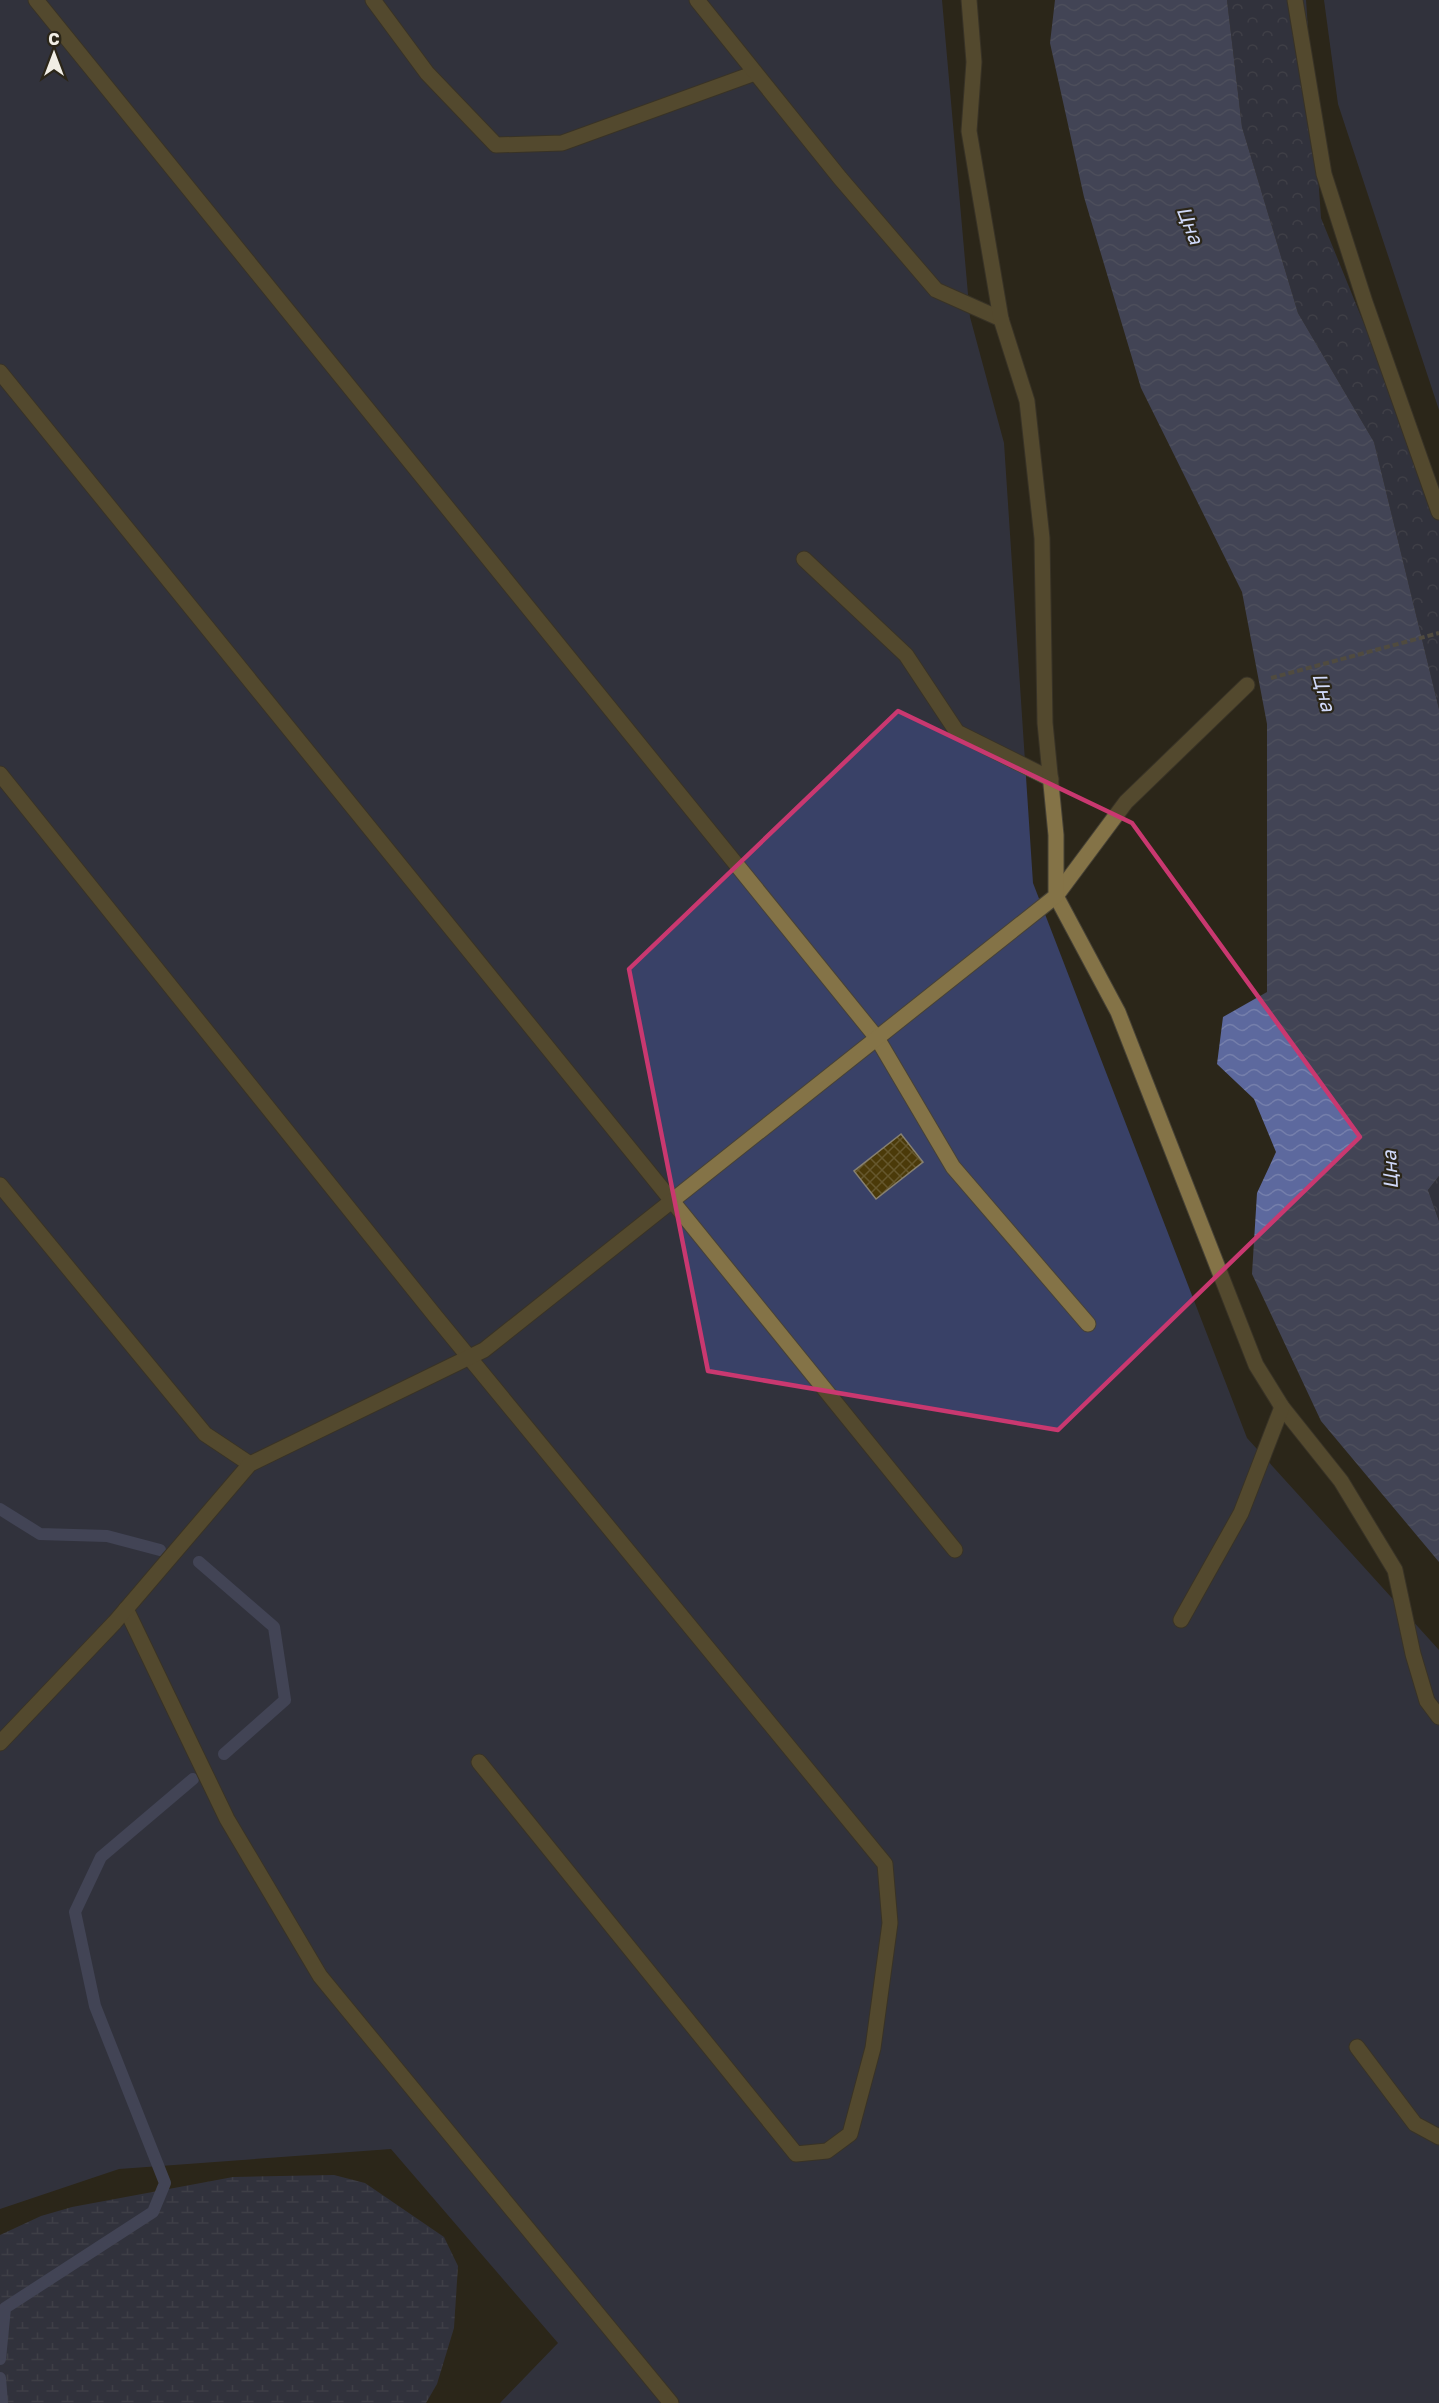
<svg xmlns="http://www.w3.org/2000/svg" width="1439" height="2403" viewBox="0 0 1439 2403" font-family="'Golos Text',sans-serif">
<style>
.forest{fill:url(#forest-crowns)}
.wetland{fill:url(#wetland-marsh)}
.garden{fill:#394167}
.water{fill:url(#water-waves)}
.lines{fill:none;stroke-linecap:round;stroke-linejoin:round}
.stream{stroke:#5d699e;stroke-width:12}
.building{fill:url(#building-cross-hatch);stroke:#878171;stroke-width:1.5}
.minor-casing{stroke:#474236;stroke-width:17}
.path{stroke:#7c786d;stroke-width:4;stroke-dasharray:6 3;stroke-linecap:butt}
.minor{stroke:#847347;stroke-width:15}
.marked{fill:none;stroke:#c93870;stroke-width:4.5;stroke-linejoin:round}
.labels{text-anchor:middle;stroke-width:4.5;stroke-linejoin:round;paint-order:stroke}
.water-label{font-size:20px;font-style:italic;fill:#d0d9f9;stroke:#2b2619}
</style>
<defs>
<pattern id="forest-crowns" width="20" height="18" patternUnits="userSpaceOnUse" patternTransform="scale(1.5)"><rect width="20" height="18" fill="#394167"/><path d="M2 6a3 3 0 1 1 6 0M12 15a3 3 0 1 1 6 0" fill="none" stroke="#565d7d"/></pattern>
<pattern id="wetland-marsh" width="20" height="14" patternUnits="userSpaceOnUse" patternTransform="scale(1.5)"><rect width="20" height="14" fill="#394167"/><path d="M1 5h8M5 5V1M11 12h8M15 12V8" fill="none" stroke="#565d7d"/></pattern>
<pattern id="water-waves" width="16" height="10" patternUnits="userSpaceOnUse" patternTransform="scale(1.5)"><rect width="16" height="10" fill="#5d699e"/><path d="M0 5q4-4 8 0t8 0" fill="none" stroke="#757fab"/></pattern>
<pattern id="building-cross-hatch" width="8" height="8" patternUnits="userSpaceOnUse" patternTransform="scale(1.5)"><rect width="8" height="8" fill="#4b3a09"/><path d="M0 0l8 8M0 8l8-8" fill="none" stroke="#65572d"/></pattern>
</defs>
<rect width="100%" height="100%" fill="#2b2619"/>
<g class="forest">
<polygon points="1227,0 1306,0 1321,218 1439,508 1439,709 1374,442 1298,313 1242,127"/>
<polygon points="1439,1176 1439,1221 1428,1190"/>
</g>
<polygon class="wetland" points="334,2175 365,2183 444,2237 458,2266 454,2328 437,2384 426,2403 0,2403 0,2235 41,2216 72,2207 233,2177"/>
<g class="garden">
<polygon points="0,0 942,0 970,317 1004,443 1033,883 1247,1438 1439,1650 1439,2403 500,2403 558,2343 391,2149 119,2169 0,2209"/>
<polygon points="1324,0 1439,0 1439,410 1338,104"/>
</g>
<polygon class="water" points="1055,0 1227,0 1242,127 1298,313 1374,442 1439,709 1439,1176 1428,1190 1439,1221 1439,1562 1321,1421 1252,1274 1257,1193 1276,1152 1254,1099 1217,1064 1223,1017 1267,992 1267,724 1242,592 1141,388 1084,197 1050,43"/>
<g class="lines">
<g class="stream">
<polyline points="0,1509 40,1534 107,1536 160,1550"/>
<polyline points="199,1562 274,1627 285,1700 224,1754"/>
<polyline points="0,2359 5,2308 153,2212 165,2183 95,2006 75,1912 101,1857 193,1779"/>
<polyline points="0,2378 2,2403"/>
</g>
</g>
<polygon class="building" points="901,1134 923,1162 876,1199 854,1171"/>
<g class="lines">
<defs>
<g id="minor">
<polyline points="36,0 877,1038 953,1167 1088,1324"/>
<polyline points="373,0 427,73 496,145 562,143 755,73"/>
<polyline points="697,0 840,178 936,290 1001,319"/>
<polyline points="1295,0 1324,174 1365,302 1439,512"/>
<polyline points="0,372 955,1550"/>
<polyline points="804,559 906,655 957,732 1051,779"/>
<polyline points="1247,685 1126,802 1056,896 1118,1012 1256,1365 1282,1407 1341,1481 1395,1570 1413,1654 1427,1701 1439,1717"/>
<polyline points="0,774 436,1317 885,1864 890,1923 873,2048 850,2134 827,2151 796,2154 479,1762"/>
<polyline points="0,1185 205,1434 250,1464"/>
<polyline points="126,1609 227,1819 320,1976 671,2403"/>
<polyline points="1181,1620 1241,1513 1282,1407"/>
<polyline points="0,1743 115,1622 250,1464 484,1350 1056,896 1056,835 1045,723 1042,538 1027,401 1001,319 969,131 974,62 969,0"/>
<polyline points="1357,2047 1415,2124 1439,2137"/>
</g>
</defs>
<use href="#minor" class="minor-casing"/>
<polyline class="path" points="1271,678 1439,633"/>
<use href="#minor" class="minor"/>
</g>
<path d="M0 0H1439V2403H0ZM898 711 1132 823 1360 1137 1058 1430 708 1371 629 969Z" fill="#2b2619" fill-opacity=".55" fill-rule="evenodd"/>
<path class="marked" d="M898 711 1132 823 1360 1137 1058 1430 708 1371 629 969Z"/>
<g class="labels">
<g class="water-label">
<text transform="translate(1190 225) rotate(68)" y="7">Цна</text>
<text transform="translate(1324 692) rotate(75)" y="7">Цна</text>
<text transform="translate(1390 1170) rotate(-93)" y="7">Цна</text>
</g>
</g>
<g transform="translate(54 54)" stroke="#2b2619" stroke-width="4.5" paint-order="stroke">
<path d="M0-4.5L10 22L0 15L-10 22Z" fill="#f1eee5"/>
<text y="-9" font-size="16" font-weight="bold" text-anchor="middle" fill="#f1eee5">С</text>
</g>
</svg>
